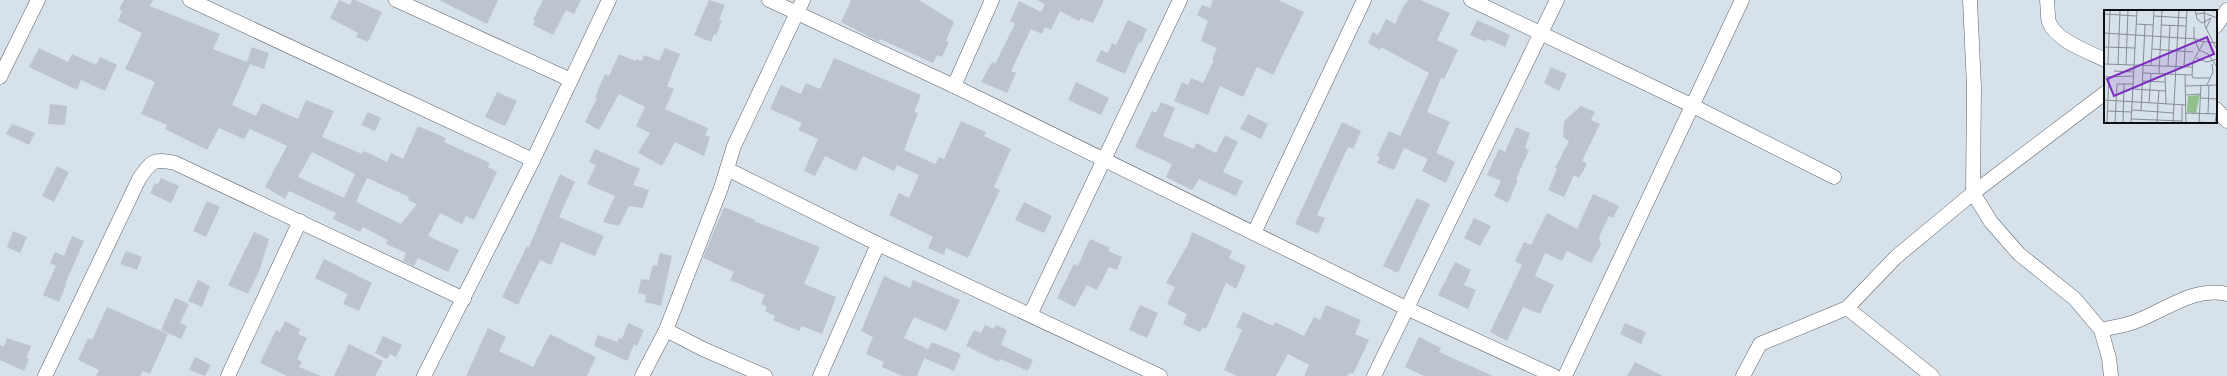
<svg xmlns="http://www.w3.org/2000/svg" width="2227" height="376" viewBox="0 0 2227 376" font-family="Figtree,sans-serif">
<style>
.building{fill:#bcc5ce;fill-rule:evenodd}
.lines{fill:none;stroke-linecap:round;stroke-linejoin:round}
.minor-casing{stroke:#5b636b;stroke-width:15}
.minor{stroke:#fff;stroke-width:14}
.inset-road{fill:none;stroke:#868d94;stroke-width:1}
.view{fill:#7b2cbf;fill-opacity:0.15;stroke:#7b2cbf;stroke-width:2}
.inset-edge{fill:none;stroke:#0d1013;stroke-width:2}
</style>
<rect width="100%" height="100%" fill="#d7e1ea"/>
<g class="building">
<path d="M124 0H153L150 6 220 34 213 49 247 62 252 47 269 53 264 69 250 64 232 105 256 116 262 103 298 119 306 100 334 111 322 137 362 154 364 151 387 162 391 153 403 159 418 126 446 138 444 142 490 163 488 167 497 172 474 220 466 216 462 224 440 213 428 236 459 250 448 272 418 258 414 266 403 261 406 253 386 244 388 240 363 227 360 232 333 219 336 213 289 191 285 199 265 187 287 146 250 129 244 139 219 128 207 150 165 129 167 125 141 114 155 82 125 69 142 33 118 21 122 11 119 9ZM312 152 355 174 344 198 298 177ZM367 178 409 197 408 200 417 204 401 224 356 202Z"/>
<polygon points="339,0 350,5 352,0 355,0 382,12 368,42 356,37 358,33 330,18"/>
<polygon points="439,0 498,0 487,24"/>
<polygon points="543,0 581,0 574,14 566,10 553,35 533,25 535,20 533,20"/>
<polygon points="709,0 725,5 719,20 722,21 716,35 714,34 711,42 694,35"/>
<polygon points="851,0 919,0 954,22 946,41 949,42 942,57 937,55 933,63 880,39 879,42 841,22"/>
<polygon points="1037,0 1104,0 1093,23 1081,18 1079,21 1060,11 1051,30 1045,27 1042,34 1031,29 1011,71 1016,73 1007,93 981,82 992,62 995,64 1015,24 1010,21 1019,1 1041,12 1045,4"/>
<polygon points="1213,0 1278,0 1304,12 1273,75 1257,67 1243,97 1220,86 1208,115 1174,101 1182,82 1188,85 1191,78 1203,83 1214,60 1212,59 1217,48 1201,41 1208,21 1197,15 1202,5 1210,8"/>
<polygon points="1409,0 1420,0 1450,13 1437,40 1458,50 1444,79 1441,78 1427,112 1450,122 1436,153 1455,162 1446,183 1422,171 1428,159 1404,148 1394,170 1377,163 1380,157 1377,156 1389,131 1400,136 1429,73 1381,47 1380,50 1368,43 1373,32 1378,35 1386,19 1395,24 1404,5"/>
<polygon points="1128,20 1147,29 1141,43 1139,42 1125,74 1096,61 1101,50 1108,53 1112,43 1116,45"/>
<polygon points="1477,20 1510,35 1505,47 1487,39 1486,42 1470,35"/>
<polygon points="39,48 68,62 72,54 96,65 100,57 117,65 105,91 81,80 77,90 29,67"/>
<polygon points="665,48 680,54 667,86 674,89 665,109 708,128 705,135 710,137 704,156 675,142 662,166 638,153 650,133 636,126 645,107 619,94 599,130 585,122 597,98 595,97 605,74 609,76 619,54 635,61 636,59 642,61 644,55 659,61"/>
<polygon points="834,58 921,95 914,112 918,113 904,150 935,164 939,157 944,159 961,121 986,132 984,136 1011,149 994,187 1000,190 968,258 946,248 944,255 928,248 933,237 889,215 899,193 909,198 919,175 897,165 894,171 863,156 856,171 825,156 815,176 804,171 818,139 798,130 802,123 770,109 781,85 801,94 806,83 820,89"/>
<polygon points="1551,67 1567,74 1559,91 1544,83"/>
<polygon points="1076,82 1109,98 1101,115 1068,100"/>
<polygon points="497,92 517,101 505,126 485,117"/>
<polygon points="1161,102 1175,108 1163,136 1194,149 1196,143 1216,153 1225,135 1238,142 1223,172 1243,181 1236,196 1199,179 1192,190 1166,177 1172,164 1135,147 1152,111 1156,113"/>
<polygon points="50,104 67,106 65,125 48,124"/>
<polygon points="1581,106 1595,112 1591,120 1600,124 1582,161 1587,164 1579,178 1574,175 1564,197 1548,190 1557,169 1555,168 1569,141 1563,137 1564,121"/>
<polygon points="368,112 381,118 375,131 361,125"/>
<polygon points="1248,114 1268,124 1261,139 1240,129"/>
<polygon points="1342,122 1361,131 1353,149 1348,147 1317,215 1325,218 1318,234 1295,224"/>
<polygon points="12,124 35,133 29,145 6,134"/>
<polygon points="1516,127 1530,133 1525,148 1529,150 1516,179 1518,180 1508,203 1494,196 1501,181 1487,175 1499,149 1505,152"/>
<polygon points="595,149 640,169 633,185 649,190 643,208 629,206 619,226 603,222 615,196 587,184 596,165 589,162"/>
<polygon points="57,166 69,172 54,202 42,196"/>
<polygon points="560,174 575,182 559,217 604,236 595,256 561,242 551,265 540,260 518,305 502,297 527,246 529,247"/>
<polygon points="161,178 179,186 171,203 150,193 155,183 158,184"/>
<polygon points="1593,194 1619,206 1613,218 1609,216 1608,218 1599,237 1601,245 1591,263 1567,251 1562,261 1545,253 1535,276 1554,285 1540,314 1523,307 1507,341 1490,332 1522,265 1515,261 1524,242 1531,245 1547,213 1577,229"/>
<polygon points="1417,198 1430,204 1398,273 1383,266"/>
<polygon points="207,201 220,207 206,237 193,231"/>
<polygon points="1024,202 1052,216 1044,233 1015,220"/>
<polygon points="724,207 755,220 754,221 820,247 804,284 836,297 822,334 802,326 799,331 773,320 775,316 765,311 767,307 761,304 765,295 730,280 734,272 703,258"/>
<polygon points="1474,218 1491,226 1480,246 1464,238"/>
<polygon points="13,231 27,237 20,253 7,247"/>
<polygon points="254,232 269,239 260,269 248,294 228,285"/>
<polygon points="1192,232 1232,251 1229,258 1246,266 1236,289 1226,283 1206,329 1203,327 1200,332 1183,324 1187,314 1167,304 1175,287 1166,283 1188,244"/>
<polygon points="72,236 84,241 65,284 66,285 59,302 43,295 56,266 50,263 55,252 64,256"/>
<polygon points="1090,239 1110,248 1108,251 1122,257 1117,270 1109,267 1097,290 1087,285 1075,307 1057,298 1074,264 1078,266"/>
<polygon points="126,251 142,257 137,270 120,264"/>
<polygon points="660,253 672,256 661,306 645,302 646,295 638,293 641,279 649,280 653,265 657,266"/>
<polygon points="324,259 372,283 359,311 343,304 348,294 315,278"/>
<polygon points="1455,262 1471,270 1464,285 1476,290 1468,309 1438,295"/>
<polygon points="884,276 910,288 913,280 960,300 946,331 914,317 904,338 928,349 917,376 902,376 882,367 884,362 866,354 873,337 861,331"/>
<polygon points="198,280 210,286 202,307 188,301"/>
<polygon points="175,298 189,304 180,323 187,326 181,339 161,330"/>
<polygon points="1140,305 1158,313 1147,338 1129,330"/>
<polygon points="1326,305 1361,320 1355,334 1369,340 1353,374 1350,373 1347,376 1304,376 1309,365 1288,354 1276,376 1237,376 1224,370 1242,330 1236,327 1243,312 1273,326 1275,322 1304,336 1314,317 1320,320"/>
<polygon points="107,307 168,334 150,374 142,371 140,376 96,376 99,370 78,360 88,338 92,340"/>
<polygon points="285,321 300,329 298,334 307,338 297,359 302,362 299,367 321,376 287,376 260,363 276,330 280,332"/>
<polygon points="628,323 644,330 637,346 634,344 627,361 594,346 598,335 617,342 619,338 622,339"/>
<polygon points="1625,323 1646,332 1641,344 1620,334"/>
<polygon points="985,325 994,329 996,325 1007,330 1001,345 1033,360 1028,371 1000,359 999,362 966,346 974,330 981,333"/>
<polygon points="488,328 506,337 499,351 533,367 550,334 596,357 587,376 466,376"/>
<polygon points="383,336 402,345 396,357 390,354 387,359 375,353"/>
<polygon points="1419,337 1441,348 1439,352 1493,376 1424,376 1405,367"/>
<polygon points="7,338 31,346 26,358 29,359 24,371 0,360 0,345 4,347"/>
<polygon points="932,342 961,354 954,371 924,358"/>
<polygon points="349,344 383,361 375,376 334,376"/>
<polygon points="195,357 211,365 205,376 189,370"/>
<polygon points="1635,362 1663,376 1627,376"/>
</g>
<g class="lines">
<defs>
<g id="minor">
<polyline points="190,0 533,160"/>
<polyline points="396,0 571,80"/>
<polyline points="769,0 954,86 1406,308 1554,376"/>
<polyline points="1471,0 1691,105 1834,177"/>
<polyline points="1970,0 1974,87 1973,193 1991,222 2019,254 2075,299 2101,330 2109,358 2111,376"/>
<path d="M2047 0C2048 7 2047 15 2049 22 2055 40 2089 52 2105 60"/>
<polyline points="2216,26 2227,10"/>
<polyline points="0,77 38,0"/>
<polyline points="954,86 992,0"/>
<polyline points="2216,109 2227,121"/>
<polyline points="727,169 878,244 1160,376"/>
<polyline points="1254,233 1364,0"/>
<polyline points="1847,308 1932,376"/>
<polyline points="1030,315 1180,0"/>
<polyline points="666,330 703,349 765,376"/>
<path d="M2101 330C2112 327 2124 326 2134 322 2165 311 2193 286 2227 294"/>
<path d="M45 376 139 179C151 161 154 158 175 163L464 299"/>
<polyline points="228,376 300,221"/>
<polyline points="424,376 533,160 609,0"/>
<polyline points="642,376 666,330 721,188 734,146 803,0"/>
<polyline points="820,376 878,244"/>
<polyline points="1374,376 1557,0"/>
<polyline points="1565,376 1742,0"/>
<polyline points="1743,376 1760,344 1847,308 1896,257 1973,193 2105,93"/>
</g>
</defs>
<use href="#minor" class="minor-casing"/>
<use href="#minor" class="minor"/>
</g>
<g transform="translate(2104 10)">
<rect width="113" height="113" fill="#d7e1ea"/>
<path d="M96 85 92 103 83 102 84 86Z" fill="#91c08b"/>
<path class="inset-road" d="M91 0 93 9 98 13 107 8M100 0 101 16 113 40M0 4 32 6M92 4 100 3 113 8M50 6 83 8M32 14 49 15M57 15 82 16M90 17V28L95 40 104 44 113 57M102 19 107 8M0 23 93 29 96 31 113 33M0 37 31 38M48 39 89 42M92 48 103 52 113 49M0 54 88 57M4 54 6 0M14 54 16 0M22 54 24 0M47 55 50 0M64 56 66 15M80 57 83 0M10 61 30 62M39 63 88 65 89 51 100 32M55 64 58 0M61 64 62 94M81 65 82 113M88 65 89 68H106M0 67 30 66M39 71 61 72M103 75 109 62 108 54M81 76 113 75M29 79 62 81M81 85 97 84M97 88 113 89M0 90 82 95M45 93 47 64M54 93 55 81M28 100 70 103M3 101 27 102M37 101 41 15M81 103 113 104M104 104 105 75M27 109 78 111M78 112V95M95 112 111 113M3 113 5 66M11 113 13 74H29M19 113 20 74M27 113 33 0M53 113 54 94M69 113 75 0M95 113 97 75M111 113 113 100"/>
<path class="view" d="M103 27 110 44 10 86 3 69Z"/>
<rect width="113" height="113" class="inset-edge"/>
</g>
</svg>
